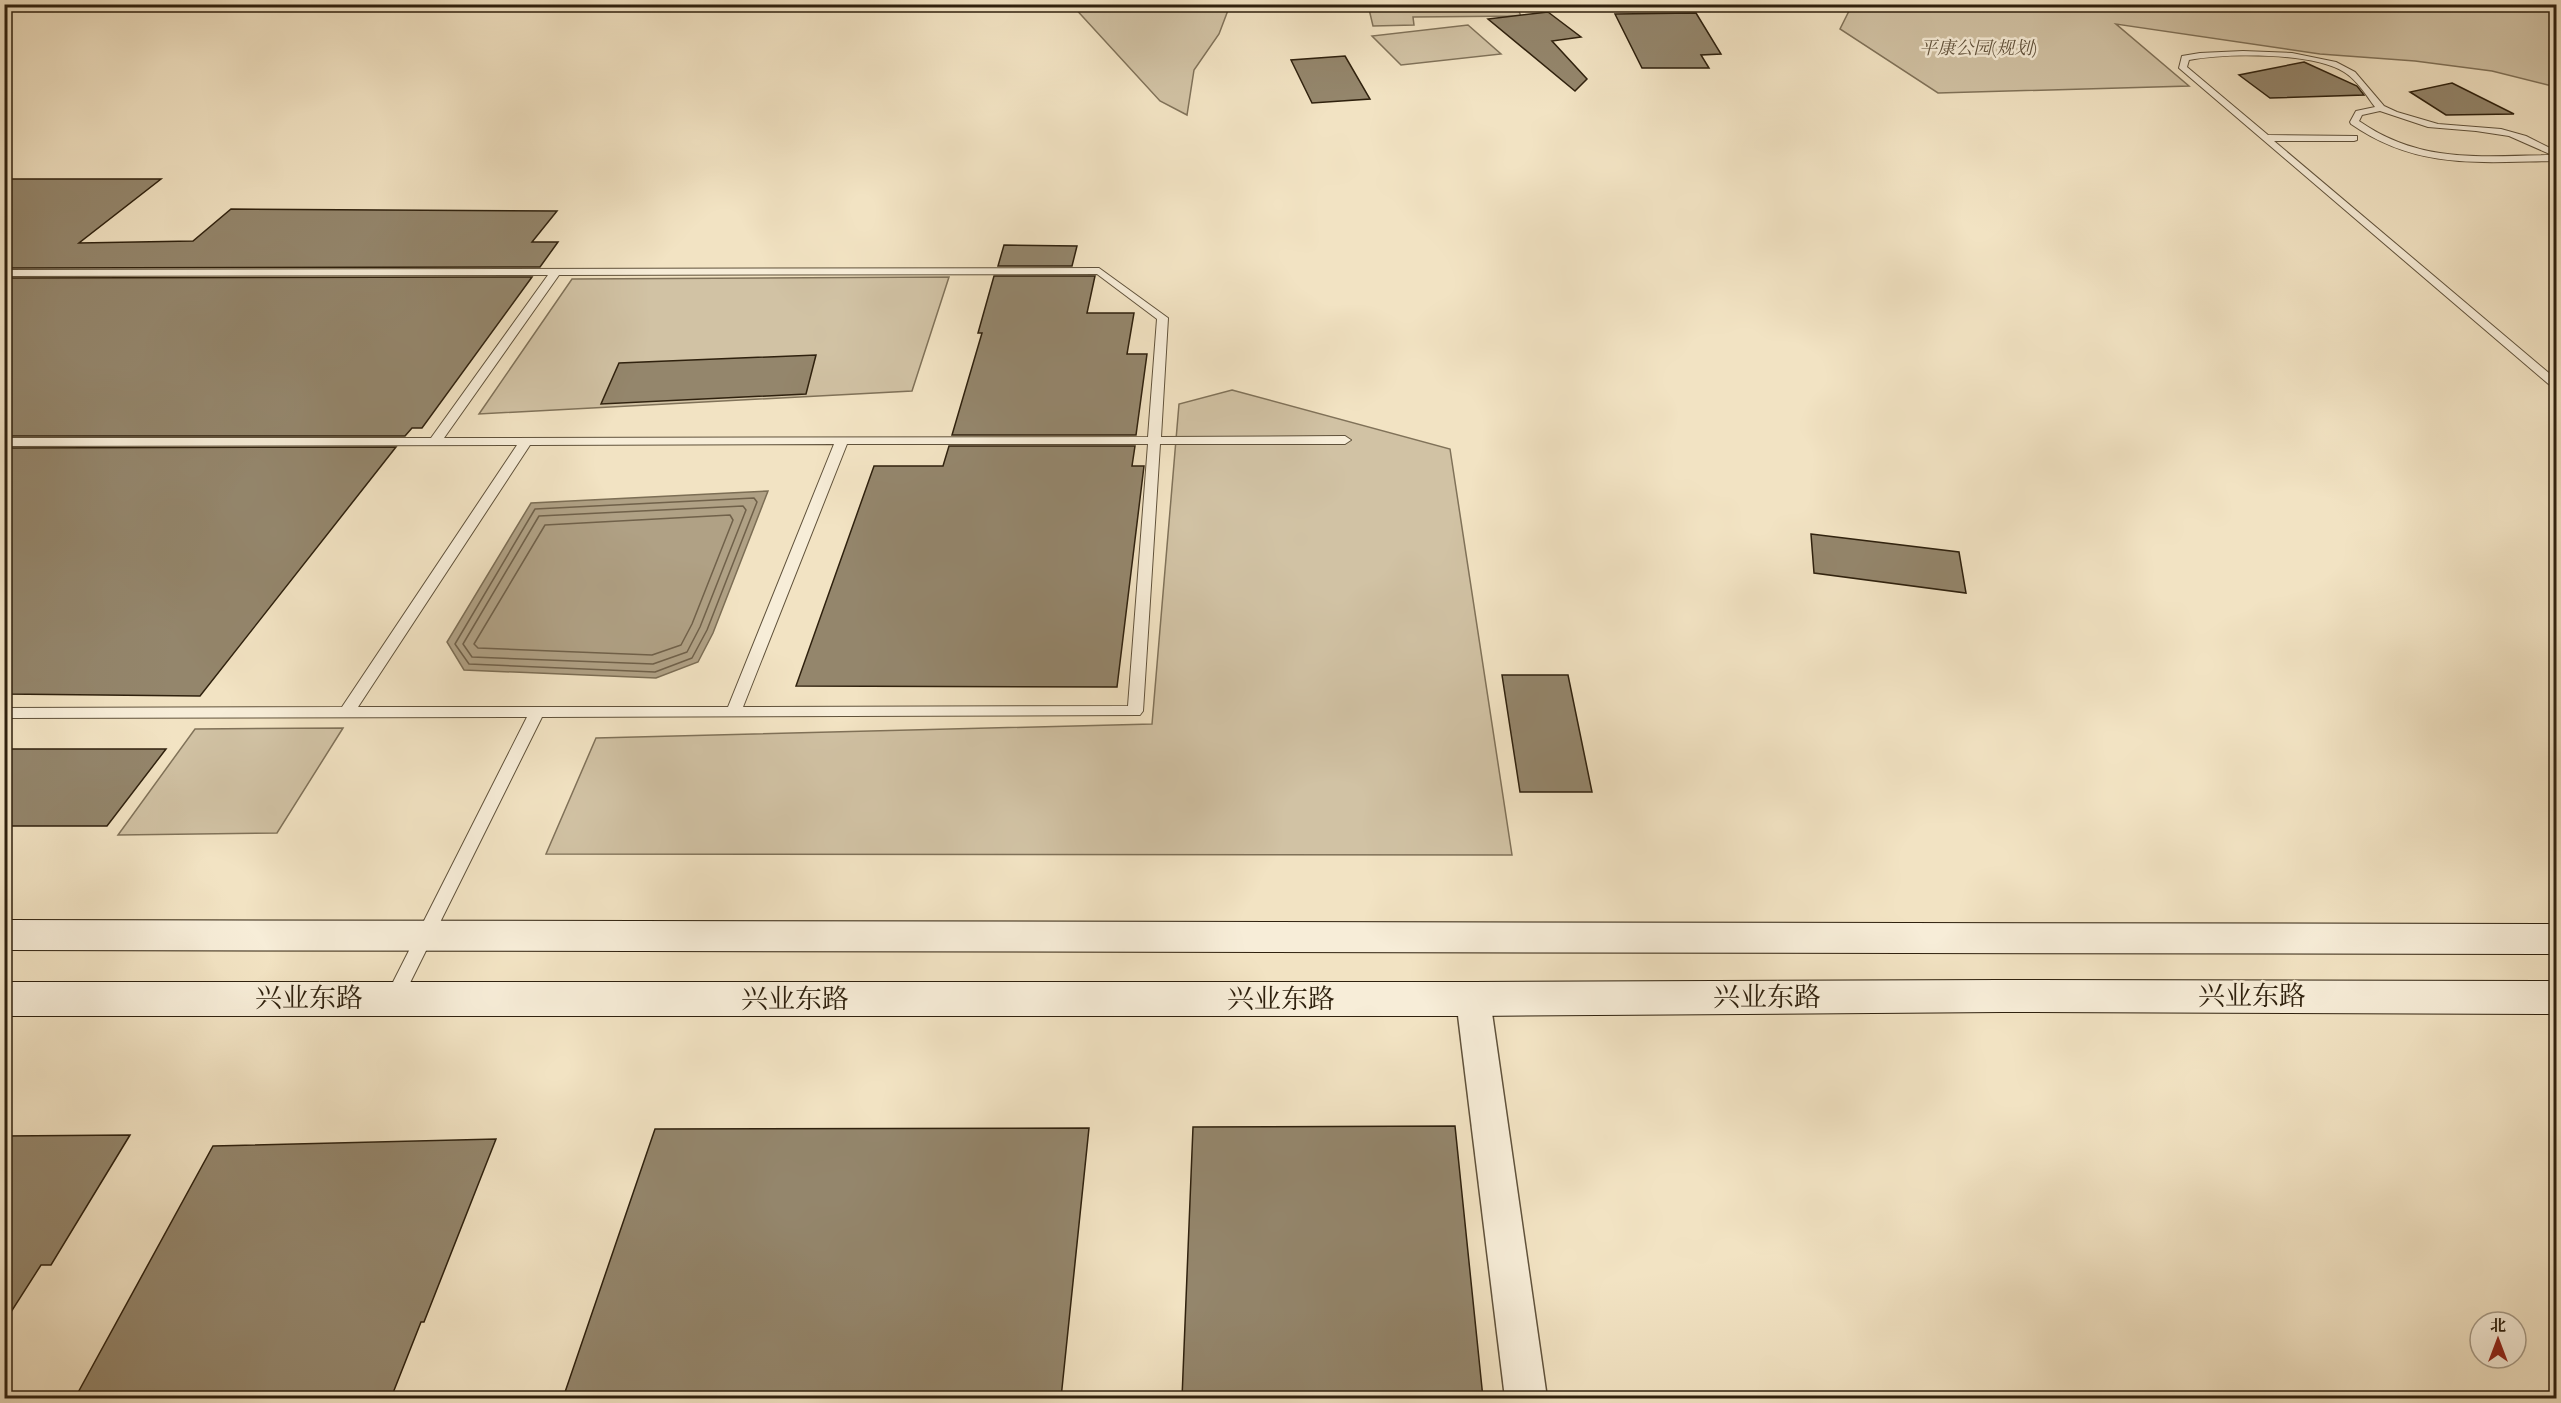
<svg xmlns="http://www.w3.org/2000/svg" width="2561" height="1403" viewBox="0 0 2561 1403" font-family="'IM FELL Double Pica','Noto Serif SC',serif">
<style>
.green{fill:#d1c2a4;stroke:#807259;stroke-width:1.5}
.water{fill:#b0a185;stroke:#7c6e55;stroke-width:1.5}
.lines{fill:none;stroke-linecap:round;stroke-linejoin:round}
.shore{stroke:#70614a;stroke-width:1.5}
.building{fill:#94866c;stroke:#2f210e;stroke-width:1.5}
.lane-casing{stroke:#60523b;stroke-width:2}
.street-casing{stroke:#60523b;stroke-width:3}
.secondary-casing{stroke:#2f210e;stroke-width:2}
.lane{fill:#f7edd8;fill-rule:evenodd}
.street{fill:#f7edd8;fill-rule:evenodd}
.secondary{fill:#f7edd8;fill-rule:evenodd}
.labels{text-anchor:middle;stroke-width:5;stroke-linejoin:round;paint-order:stroke}
.far-park-label{font-size:18px;font-style:italic;fill:#60513b;stroke:#f7edd8}
.near-street-label{font-size:27px;fill:#2f210e;stroke:#f7edd8}
</style>
<rect width="100%" height="100%" fill="#f2e3c3"/>
<filter id="stains"><feTurbulence type="fractalNoise" baseFrequency=".00333" numOctaves="4"/><feColorMatrix values="0 0 0 0 .2 0 0 0 0 .09 0 0 0 0 .02 0 0 0 .5 -.17"/></filter>
<radialGradient id="worn" r=".72"><stop offset=".6" stop-color="#630" stop-opacity="0"/><stop offset="1" stop-color="#630" stop-opacity=".3"/></radialGradient>
<g class="green">
<polygon points="1072,5 1230,5 1219,34 1194,70 1187,115 1160,101"/>
<polygon points="1368,5 1516,5 1521,16 1413,17 1414,25 1373,26"/>
<polygon points="1852,5 2556,5 2556,87 2492,71 2415,61 2320,54 2116,24 2189,86 1938,93 1840,29"/>
<polygon points="1468,25 1501,54 1401,65 1372,36"/>
<polygon points="949,277 912,391 479,414 572,279"/>
<polygon points="1232,390 1450,449 1512,855 546,854 596,738 1152,724 1179,404"/>
<polygon points="343,728 277,833 118,835 195,729"/>
</g>
<polygon class="water" points="768,491 713,633 698,662 656,678 464,670 447,642 531,503"/>
<g class="lines">
<g class="shore">
<polygon points="754,498 757,502 707,630 692,658 655,672 469,664 455,644 535,509"/>
<polygon points="743,506 746,510 700,627 687,652 653,664 472,657 463,644 539,516"/>
<polygon points="730,515 733,520 692,624 681,645 652,655 478,648 474,644 545,525"/>
</g>
</g>
<g class="building">
<polygon points="1548,12 1581,37 1552,41 1587,79 1575,91 1488,19"/>
<polygon points="1696,13 1721,54 1701,55 1709,68 1642,68 1615,14"/>
<polygon points="1345,56 1370,99 1312,103 1291,60"/>
<polygon points="2304,62 2357,86 2364,95 2270,98 2239,75"/>
<polygon points="2452,83 2514,114 2446,115 2410,92"/>
<polygon points="4,179 161,179 79,243 193,241 231,209 557,211 532,242 558,242 540,267 4,268"/>
<polygon points="1004,245 1077,246 1072,266 998,266"/>
<polygon points="994,276 1095,276 1087,313 1134,313 1127,354 1147,354 1136,435 952,435 982,333 978,333"/>
<polygon points="532,277 422,428 412,428 405,436 4,436 4,278"/>
<polygon points="816,355 806,394 601,404 619,363"/>
<polygon points="949,446 1135,446 1132,466 1144,466 1117,687 796,686 874,466 943,466"/>
<polygon points="396,447 200,696 4,694 4,448"/>
<polygon points="1811,534 1959,552 1966,593 1814,573"/>
<polygon points="1502,675 1568,675 1592,792 1520,792"/>
<polygon points="4,749 166,749 107,826 4,826"/>
<polygon points="1455,1126 1483,1398 1182,1398 1193,1127"/>
<polygon points="1089,1128 1061,1398 563,1398 655,1129"/>
<polygon points="130,1135 51,1265 41,1265 4,1323 4,1136"/>
<polygon points="496,1139 424,1322 421,1322 391,1398 75,1398 213,1146"/>
</g>
<g class="lines">
<defs>
<g id="lane">
<polygon points="1568,4 1576,4 1578,9 1571,11"/>
<path d="M2243 51 2292 53 2336 62 2355 72 2384 106 2397 112 2438 124 2501 129 2526 136 2556 151V161C2480 162 2417 170 2351 124L2350 122 2356 111 2375 107C2366 95 2357 80 2344 72 2312 52 2226 53 2189 60L2187 67 2268 135 2357 136V140L2354 141H2274L2556 379V388L2552 387 2179 68 2182 56 2200 53ZM2380 111 2428 127 2476 131 2509 136 2552 155C2480 156 2421 164 2359 121L2362 115Z"/>
<path d="M1099 268 1168 318 1161 437 1345 436 1351 440 1345 444H1160L1143 711 1140 715 542 717 400 1003 394 1006 388 1003 385 998 527 717 4 718V708L342 707 517 445 4 446V438H431L548 275 4 276V270ZM1097 274 1157 319 1148 437 444 438 559 275ZM834 444 728 707H358L530 445ZM847 444H1148L1128 706 743 707Z"/>
</g>
<polygon id="street" points="1473,985 1485,989 1490,999 1547,1398 1505,1398 1456,999 1461,989"/>
<g id="secondary">
<polygon points="4,920 2556,924 2556,954 4,950"/>
<polygon points="2002,980 2556,981 2556,1014 2002,1012 1473,1016 4,1016 4,982 1473,982"/>
</g>
</defs>
<use href="#lane" class="lane-casing"/>
<use href="#street" class="street-casing"/>
<use href="#secondary" class="secondary-casing"/>
<use href="#lane" class="lane"/>
<use href="#street" class="street"/>
<use href="#secondary" class="secondary"/>
</g>
<g class="labels">
<g class="far-park-label">
<text x="1978" y="54">平康公园(规划)</text>
</g>
<g class="near-street-label">
<text x="2252" y="1005">兴业东路</text>
<text x="1767" y="1006">兴业东路</text>
<text x="309" y="1007">兴业东路</text>
<text x="795" y="1008">兴业东路</text>
<text x="1281" y="1008">兴业东路</text>
</g>
</g>
<rect width="2561" height="1403" fill="none" stroke="#f2e3c3" stroke-width="24"/>
<rect x="6" y="6" width="2549" height="1391" fill="none" stroke="#2f210e" stroke-width="3"/>
<rect x="12" y="12" width="2537" height="1379" fill="none" stroke="#2f210e" stroke-width="1.5"/>
<g transform="translate(2498 1340)"><circle r="28" fill="#f7edd8" stroke="#a79b87" stroke-width="1.5"/>
<path d="M0-4.5L10 22L0 15L-10 22Z" fill="#8f2418"/>
<text y="-9" font-size="16" font-weight="bold" text-anchor="middle" fill="#2f210e">北</text>
</g>
<rect width="100%" height="100%" filter="url(#stains)"/>
<rect width="100%" height="100%" fill="url(#worn)"/>
</svg>
